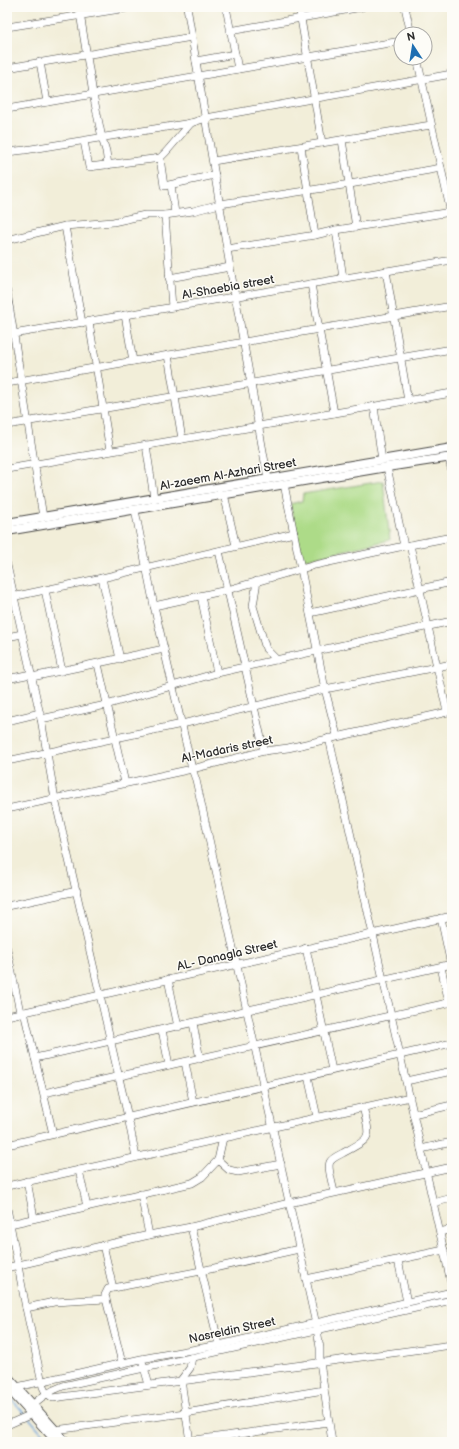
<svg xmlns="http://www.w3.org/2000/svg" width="459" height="1449" viewBox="0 0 459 1449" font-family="'Balsamiq Sans',sans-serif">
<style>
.green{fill:#addb88;stroke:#6c835a}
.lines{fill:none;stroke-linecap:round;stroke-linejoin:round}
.stream{stroke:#70a7de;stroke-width:1.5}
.minor-casing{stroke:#494845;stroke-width:8}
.major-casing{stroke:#494845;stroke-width:10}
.minor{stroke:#fff;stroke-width:7}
.major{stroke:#fff;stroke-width:8}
.labels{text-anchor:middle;stroke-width:3;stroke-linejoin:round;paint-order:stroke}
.street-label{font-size:12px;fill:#2b2b2b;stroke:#fdfcf7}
</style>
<rect width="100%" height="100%" fill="#fdfcf7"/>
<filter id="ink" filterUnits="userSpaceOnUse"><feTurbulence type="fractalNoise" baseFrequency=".025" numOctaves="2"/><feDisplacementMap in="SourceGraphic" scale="8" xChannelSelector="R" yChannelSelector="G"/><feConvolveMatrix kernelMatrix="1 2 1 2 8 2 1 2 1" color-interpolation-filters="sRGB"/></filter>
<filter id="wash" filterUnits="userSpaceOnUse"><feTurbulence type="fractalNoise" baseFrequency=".012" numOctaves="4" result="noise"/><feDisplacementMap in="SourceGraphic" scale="16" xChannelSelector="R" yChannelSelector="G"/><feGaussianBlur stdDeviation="0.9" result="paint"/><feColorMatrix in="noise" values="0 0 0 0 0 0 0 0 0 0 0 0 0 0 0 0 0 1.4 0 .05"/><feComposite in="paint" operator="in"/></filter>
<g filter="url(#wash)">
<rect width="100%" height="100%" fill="#f2eed9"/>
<polygon class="green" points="383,481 390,540 302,560 290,504 302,501 303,494"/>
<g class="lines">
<g class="stream">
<polyline points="7,1394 26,1415"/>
<polyline points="29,1418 50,1442"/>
</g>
</g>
</g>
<g filter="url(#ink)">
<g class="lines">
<defs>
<g id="minor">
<polyline points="79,7 93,94 102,138 106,151 108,165"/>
<polyline points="187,7 230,267 268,479"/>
<polyline points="226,7 238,69"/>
<polyline points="299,7 322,143"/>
<polyline points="405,7 411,34"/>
<polyline points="7,27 133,7"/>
<polyline points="230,31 362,7"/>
<polyline points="417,58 452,218"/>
<polyline points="196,61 235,54"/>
<polyline points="40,62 47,102"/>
<polyline points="7,68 192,37"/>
<polyline points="7,109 401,41"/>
<polyline points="342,140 356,227"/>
<polyline points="84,141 89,167 153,159 160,158 166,152 191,123"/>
<polyline points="301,147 315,235"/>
<polyline points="7,152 25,150 191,123 206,118 452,74"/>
<polyline points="160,158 164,186 215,175"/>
<polyline points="213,161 431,125"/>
<polyline points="171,185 175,213"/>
<polyline points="165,215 172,307"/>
<polyline points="65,226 82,323"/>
<polyline points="336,230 343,278"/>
<polyline points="7,240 65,226 113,222 145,215 165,215 193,211 220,204 350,184 441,168"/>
<polyline points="227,249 315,235 336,230 451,212"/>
<polyline points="386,271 408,401"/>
<polyline points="169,278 230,267"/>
<polyline points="311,284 334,413"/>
<polyline points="7,292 43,517"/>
<polyline points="125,315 133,361"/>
<polyline points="89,322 110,451"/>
<polyline points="7,335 452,260"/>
<polyline points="168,355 182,439"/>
<polyline points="7,383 452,306"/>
<polyline points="374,407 382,460"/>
<polyline points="7,425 452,349"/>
<polyline points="146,445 154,498"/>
<polyline points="449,458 452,473"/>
<polyline points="387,467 404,546 410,545 447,712"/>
<polyline points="7,469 452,393"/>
<polyline points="284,484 325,689 337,736"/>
<polyline points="224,494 236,546"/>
<polyline points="135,510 154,606 192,769 196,780 317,1329 320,1348 320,1362 332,1442"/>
<polyline points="410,545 452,537"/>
<polyline points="219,551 264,751"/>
<polyline points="7,565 41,719 55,799 128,1117 136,1157"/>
<polyline points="102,578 120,659"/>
<polyline points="257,581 253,606 266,649 277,660"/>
<polyline points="45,590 62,671"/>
<polyline points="201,596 217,673"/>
<polyline points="7,598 102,578 294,533"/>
<polyline points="154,606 227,590 315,565 404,546"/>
<polyline points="310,613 452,582"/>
<polyline points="7,637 22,634"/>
<polyline points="98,664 125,783"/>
<polyline points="32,677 164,649"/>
<polyline points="7,679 31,674"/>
<polyline points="41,719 106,705 217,673 452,621"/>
<polyline points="7,721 40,713"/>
<polyline points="329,738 452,1287"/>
<polyline points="7,761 182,724 325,689 452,664"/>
<polyline points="7,809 192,769 264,751 288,748 452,711"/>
<polyline points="7,906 77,891"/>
<polyline points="441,918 451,965"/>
<polyline points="306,948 332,1070"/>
<polyline points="7,949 20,1012"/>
<polyline points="441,967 449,1003"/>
<polyline points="168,979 178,1027"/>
<polyline points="24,1012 53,1134"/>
<polyline points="7,1016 452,916"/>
<polyline points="193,1023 200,1059"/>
<polyline points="162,1030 169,1065"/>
<polyline points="35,1058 452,964"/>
<polyline points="185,1062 193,1102"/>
<polyline points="308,1076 317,1117"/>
<polyline points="406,1081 452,1071"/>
<polyline points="44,1093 452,1002"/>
<polyline points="413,1114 452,1105"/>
<polyline points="7,1145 452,1043"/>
<polyline points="421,1149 452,1142"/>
<polyline points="218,1160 223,1138"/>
<polyline points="79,1170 87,1207"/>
<polyline points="27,1181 34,1218"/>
<polyline points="7,1186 410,1097"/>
<path d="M334 1192C333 1186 327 1167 330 1162 332 1158 339 1155 343 1153 372 1137 371 1140 363 1107"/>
<polyline points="141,1194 149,1235"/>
<polyline points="433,1203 452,1198"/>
<polyline points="7,1208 26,1308 43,1387 46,1393 53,1398 452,1345"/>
<polyline points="10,1224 192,1183 202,1177 218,1160 229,1170 238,1172 281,1164"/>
<polyline points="191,1227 219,1345"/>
<polyline points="440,1232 452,1229"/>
<polyline points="103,1245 113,1288"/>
<polyline points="398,1260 407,1302"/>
<polyline points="7,1269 10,1267 149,1235 191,1227 289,1203 452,1167"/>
<polyline points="306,1279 444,1250"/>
<polyline points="26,1308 54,1302 106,1299"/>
<polyline points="122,1363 105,1295 108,1289 201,1271 299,1249"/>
<polyline points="143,1364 149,1385"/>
<polyline points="17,1387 141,1359 219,1345 452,1292"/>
<path d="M29 1408C40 1398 49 1391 63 1386L452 1300"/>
<polyline points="7,1425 32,1414"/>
<polyline points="55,1430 185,1413 324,1390"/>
<polyline points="180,1442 329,1422"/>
<polyline points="190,1442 181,1380 190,1368 192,1357"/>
</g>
<g id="major">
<polyline points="7,523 452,448"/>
<polyline points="7,531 387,467 452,457"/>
<polyline points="7,1376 66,1442"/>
<polyline points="7,1387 57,1442"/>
</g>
</defs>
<use href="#minor" class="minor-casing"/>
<use href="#major" class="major-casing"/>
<use href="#minor" class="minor"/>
<use href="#major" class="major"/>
</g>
</g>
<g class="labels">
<g class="street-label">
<text transform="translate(228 287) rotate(-10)" y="4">Al-Shaebia street</text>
<text transform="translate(228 474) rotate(-10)" y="4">Al-zaeem Al-Azhari Street</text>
<text transform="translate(227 749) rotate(-12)" y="4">Al-Madaris street</text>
<text transform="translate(227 955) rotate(-13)" y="4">AL- Danagla Street</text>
<text transform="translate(232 1330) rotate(-12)" y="4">Nasreldin Street</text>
</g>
</g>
<rect width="459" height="1449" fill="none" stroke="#fdfcf7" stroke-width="24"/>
<g transform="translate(413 46) rotate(348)"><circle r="19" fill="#fdfcf7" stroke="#a9a8a5"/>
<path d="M0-3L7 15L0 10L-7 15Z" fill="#1f6fb2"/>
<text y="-6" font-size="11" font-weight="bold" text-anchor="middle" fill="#2b2b2b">N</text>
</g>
</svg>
